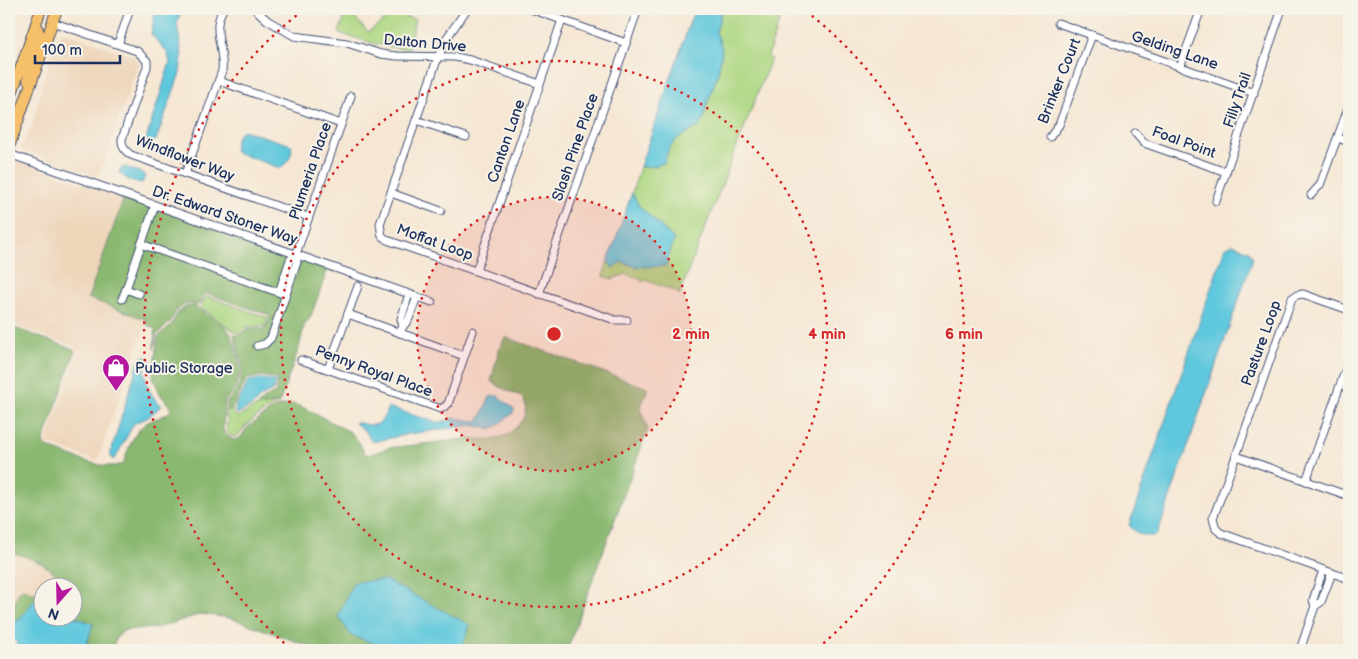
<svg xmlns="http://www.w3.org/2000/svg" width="1358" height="659" viewBox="0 0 1358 659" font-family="'Balsamiq Sans',sans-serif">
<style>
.built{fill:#eed6bb}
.green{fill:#add782;stroke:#648370}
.forest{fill:#8ab870;stroke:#527467}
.water{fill:#61c8dd;stroke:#3e7c9e}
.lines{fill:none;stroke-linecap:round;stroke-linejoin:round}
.minor-casing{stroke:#3c4b70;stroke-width:9}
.primary-casing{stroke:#3c4b70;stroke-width:12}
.minor{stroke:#fff;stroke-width:7}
.primary{stroke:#f6c06b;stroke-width:10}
.ring{fill:none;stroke:#d62828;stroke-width:2.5;stroke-dasharray:2.5 5}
.labels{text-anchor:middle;stroke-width:4;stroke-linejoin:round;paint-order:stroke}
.street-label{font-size:15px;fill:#1b2f5e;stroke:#f7f3e8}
.poi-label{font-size:15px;fill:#1b2f5e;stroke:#f7f3e8;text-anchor:start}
.centre{fill:#d62828;stroke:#f7f3e8;stroke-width:2.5}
.ring-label{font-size:15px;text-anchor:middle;font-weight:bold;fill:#d62828;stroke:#f7f3e8;stroke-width:4;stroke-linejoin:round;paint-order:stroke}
</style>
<rect width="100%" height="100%" fill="#f7f3e8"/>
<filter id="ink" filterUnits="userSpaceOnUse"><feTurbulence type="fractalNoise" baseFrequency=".02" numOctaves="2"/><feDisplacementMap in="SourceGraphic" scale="10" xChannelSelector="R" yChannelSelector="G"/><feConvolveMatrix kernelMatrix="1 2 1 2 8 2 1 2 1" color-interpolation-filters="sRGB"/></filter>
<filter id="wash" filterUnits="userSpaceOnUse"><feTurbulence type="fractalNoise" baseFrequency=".0096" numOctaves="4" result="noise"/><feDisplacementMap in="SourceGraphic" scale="20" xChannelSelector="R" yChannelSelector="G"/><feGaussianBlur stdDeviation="1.12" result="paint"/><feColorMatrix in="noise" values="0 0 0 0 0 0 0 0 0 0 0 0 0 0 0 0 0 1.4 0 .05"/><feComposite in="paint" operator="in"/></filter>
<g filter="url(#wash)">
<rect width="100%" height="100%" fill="#f6e7d4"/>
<g class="built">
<polygon points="63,33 69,34 134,56 139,62 99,177 20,149 31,129 44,78 57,39"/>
<polygon points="12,158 124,198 89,298 147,320 97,461 48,444 46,442 78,353 75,347 9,323 9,166"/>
<polygon points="9,551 42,563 56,573 62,581 62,586 42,586 42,596 23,590 12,610 9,610"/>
</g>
<g class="green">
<path d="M347 9 368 32 393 14H404L406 17 415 19 409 49C383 47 364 41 339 33Z"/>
<polygon points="722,9 783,9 768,56 771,59 679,295 677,292 645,280 642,282 640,279 626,274 612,279 603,276 608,261 613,268 621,262 638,267 674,239 639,206 632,193 640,167 654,166 664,163 669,148 678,138 700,126 704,118 706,107 718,73 719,39 716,32"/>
<polygon points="206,296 268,318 265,326 247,327 238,334 200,307"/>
<path d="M279 403C271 405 251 421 245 427 241 432 240 435 233 437L227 434V411L232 409 233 414 238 417 257 406Z"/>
</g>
<g class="forest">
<polygon points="356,9 423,9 419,13 393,14"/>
<polygon points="124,198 290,256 282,275 295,279 300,263 300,259 335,272 329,270 327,271 311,316 304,326 299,348 279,403 257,406 264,399 276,392 277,379 262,376 247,379 232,409 227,411 227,402 234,394 240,382 243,370 234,334 238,336 248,329 265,329 270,319 269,315 206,293 198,305 186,303 175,312 170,322 156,336 154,349 155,329 146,324 147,320 88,298"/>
<path d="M186 306H195L226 327 231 335 235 346 241 370 238 381 232 393 225 401 223 427 225 435 233 440 240 438 247 428 275 407 292 404 302 407 318 415 350 432 359 442 365 454 369 455 388 448 466 439H494L507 435 517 427 524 417 526 405 522 397 500 387 491 381 499 350 505 337 648 388 640 409 648 429 567 650H461L470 625 351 635 391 650H320L231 618 201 614 157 628 125 630 117 637 111 650H85L93 624 73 616 72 586H62V581C49 563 29 558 9 551V326L73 349 75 352 43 443 47 447C67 454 103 472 123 464 129 448 133 430 150 421 158 417 165 417 171 410L168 404 160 394 153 377 155 357 158 337 172 324 177 313Z"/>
<polygon points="23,589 42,596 42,603 35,600 19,620 9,624 9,610 12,610 19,591"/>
</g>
<g class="water">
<polygon points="156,9 182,9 177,24 182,56 180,73 156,140 151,143 146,140 170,62 167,52 151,34"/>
<polygon points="698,9 722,9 716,32 722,48 721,58 718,73 706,107 704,118 700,126 678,138 669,148 664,163 654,166 640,167 692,16"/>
<path d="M243 130 291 145C294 154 287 164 280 168L235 152C233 145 237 134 243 130Z"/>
<polygon points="125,167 141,173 145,176 142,183 129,180 119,173 121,168"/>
<polygon points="632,193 639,206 674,239 666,266 638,267 621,262 613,268 608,261"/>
<path d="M1233 244 1249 251 1253 258 1157 535C1145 538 1136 534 1129 525L1225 248Z"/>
<path d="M143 356 149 358 150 365 144 369C146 385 150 395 161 406L147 418 134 423 117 455 113 460 110 455 138 363Z"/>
<polygon points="262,379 275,381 274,390 262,396 252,406 237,414 235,412 236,405 249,381"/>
<path d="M493 396H498L514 409 513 413 496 427 489 429 472 425 409 434 372 442 366 432 355 423 356 422C376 428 381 427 388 407L438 423 454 418 473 421 479 420 490 397Z"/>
<polygon points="385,580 470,625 461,650 391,650 351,635 338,616 354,582"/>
<polygon points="35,599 42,603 42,616 73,616 93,624 85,650 20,650 16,642 9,635 9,624 19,620"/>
</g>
</g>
<g filter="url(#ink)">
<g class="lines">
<defs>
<g id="minor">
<polyline points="255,9 267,20 294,36 347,43 381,54 397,56 455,57 470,60 540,84"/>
<polyline points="467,9 446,39 438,57 380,224 382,236 387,240 615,320 627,320"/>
<polyline points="531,9 626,43"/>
<path d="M52 22 137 51 147 61V67L122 139C122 147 124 150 131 155L308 217"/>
<polyline points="1058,23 1254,93"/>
<polyline points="118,44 130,9"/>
<polyline points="1180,67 1201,9"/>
<polyline points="219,81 341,124"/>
<polyline points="416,120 466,137"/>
<polyline points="1135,133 1144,143 1226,172"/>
<polyline points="1050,137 1059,125 1092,35"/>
<polyline points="1338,138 1349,142"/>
<polyline points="9,154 432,302"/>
<path d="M185 174 222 71C224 56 218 43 218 29 217 22 220 15 223 9"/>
<polyline points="391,193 441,211"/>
<polyline points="1311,195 1320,185 1349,106"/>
<polyline points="1216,201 1282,9"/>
<polyline points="141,244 286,295"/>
<polyline points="476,271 562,20"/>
<polyline points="279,292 290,260 296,254 351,96"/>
<polyline points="139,294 126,289 155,205"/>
<polyline points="539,294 638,9"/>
<polyline points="122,299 126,289"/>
<polyline points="348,314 464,356"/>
<polyline points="403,326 401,319 409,294"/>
<polyline points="400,333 403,326 408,321 417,297"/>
<polyline points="257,346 265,344 271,338 297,262 296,254"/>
<polyline points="301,360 441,409 448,404 473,331"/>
<polyline points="328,369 358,286"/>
<polyline points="1236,456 1292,298 1297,295 1303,294 1349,310"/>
<polyline points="1306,481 1349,360"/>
<polyline points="1349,496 1236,456 1213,518 1216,529 1221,533 1349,579"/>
<polyline points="1315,606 1313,600 1323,570"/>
<polyline points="1315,606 1321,602 1332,573"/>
<polyline points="1300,650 1315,606"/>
</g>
<g id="primary">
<polyline points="28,80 29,68 39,38 39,33 36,24"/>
<polyline points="9,102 41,9"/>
<polyline points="9,147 57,9"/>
</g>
</defs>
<use href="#minor" class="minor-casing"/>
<use href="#primary" class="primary-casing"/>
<use href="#minor" class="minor"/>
<use href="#primary" class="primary"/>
</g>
</g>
<circle cx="554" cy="334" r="137" fill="#d62828" fill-opacity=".12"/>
<g class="ring">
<circle cx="554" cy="334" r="137"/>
<circle cx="554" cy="334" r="273"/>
<path d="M290 648A410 410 0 0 1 302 11M806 11A410 410 0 0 1 818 648"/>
</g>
<defs>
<symbol id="shop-pin" viewBox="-11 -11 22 30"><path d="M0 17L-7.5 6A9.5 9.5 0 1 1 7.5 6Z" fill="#b5179e" stroke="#f7f3e8"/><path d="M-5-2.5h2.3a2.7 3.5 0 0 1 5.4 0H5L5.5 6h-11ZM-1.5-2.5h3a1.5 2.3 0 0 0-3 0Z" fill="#fff"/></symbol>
</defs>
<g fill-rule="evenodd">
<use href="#shop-pin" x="100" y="352" width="32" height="43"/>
</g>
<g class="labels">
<g class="street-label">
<text transform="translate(425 43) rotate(5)" y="5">Dalton Drive</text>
<text transform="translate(1175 50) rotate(19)" y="5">Gelding Lane</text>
<text transform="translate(1059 81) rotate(-68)" y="5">Brinker Court</text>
<text transform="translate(1237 100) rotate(-71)" y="5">Filly Trail</text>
<text transform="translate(506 141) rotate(-71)" y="5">Canton Lane</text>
<text transform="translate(1184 142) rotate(20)" y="5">Foal Point</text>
<text transform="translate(575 147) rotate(-71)" y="5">Slash Pine Place</text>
<text transform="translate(185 158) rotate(21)" y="5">Windflower Way</text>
<text transform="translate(310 171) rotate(-71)" y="5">Plumeria Place</text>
<text transform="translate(225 215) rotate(19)" y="5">Dr. Edward Stoner Way</text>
<text transform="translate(435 242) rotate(20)" y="5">Moffat Loop</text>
<text transform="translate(1261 343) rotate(-70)" y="5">Pasture Loop</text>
<text transform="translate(374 371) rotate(20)" y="5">Penny Royal Place</text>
</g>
<g class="poi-label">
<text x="135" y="373">Public Storage</text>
</g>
</g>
<circle cx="554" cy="334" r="8" class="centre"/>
<g class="ring-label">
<text x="691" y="339">2 min</text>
<text x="827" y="339">4 min</text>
<text x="964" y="339">6 min</text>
</g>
<rect width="1358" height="659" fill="none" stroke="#f7f3e8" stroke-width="30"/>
<g transform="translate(58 602) rotate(200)"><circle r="24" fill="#f7f3e8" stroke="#9fa5b1"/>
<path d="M0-4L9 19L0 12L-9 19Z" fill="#b5179e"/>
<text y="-8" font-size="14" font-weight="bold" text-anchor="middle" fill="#1b2f5e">N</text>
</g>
<path d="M35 55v8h85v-8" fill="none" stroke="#1b2f5e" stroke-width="2.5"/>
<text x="42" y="55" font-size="15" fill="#1b2f5e" stroke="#f7f3e8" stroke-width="4" paint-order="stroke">100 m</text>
</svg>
